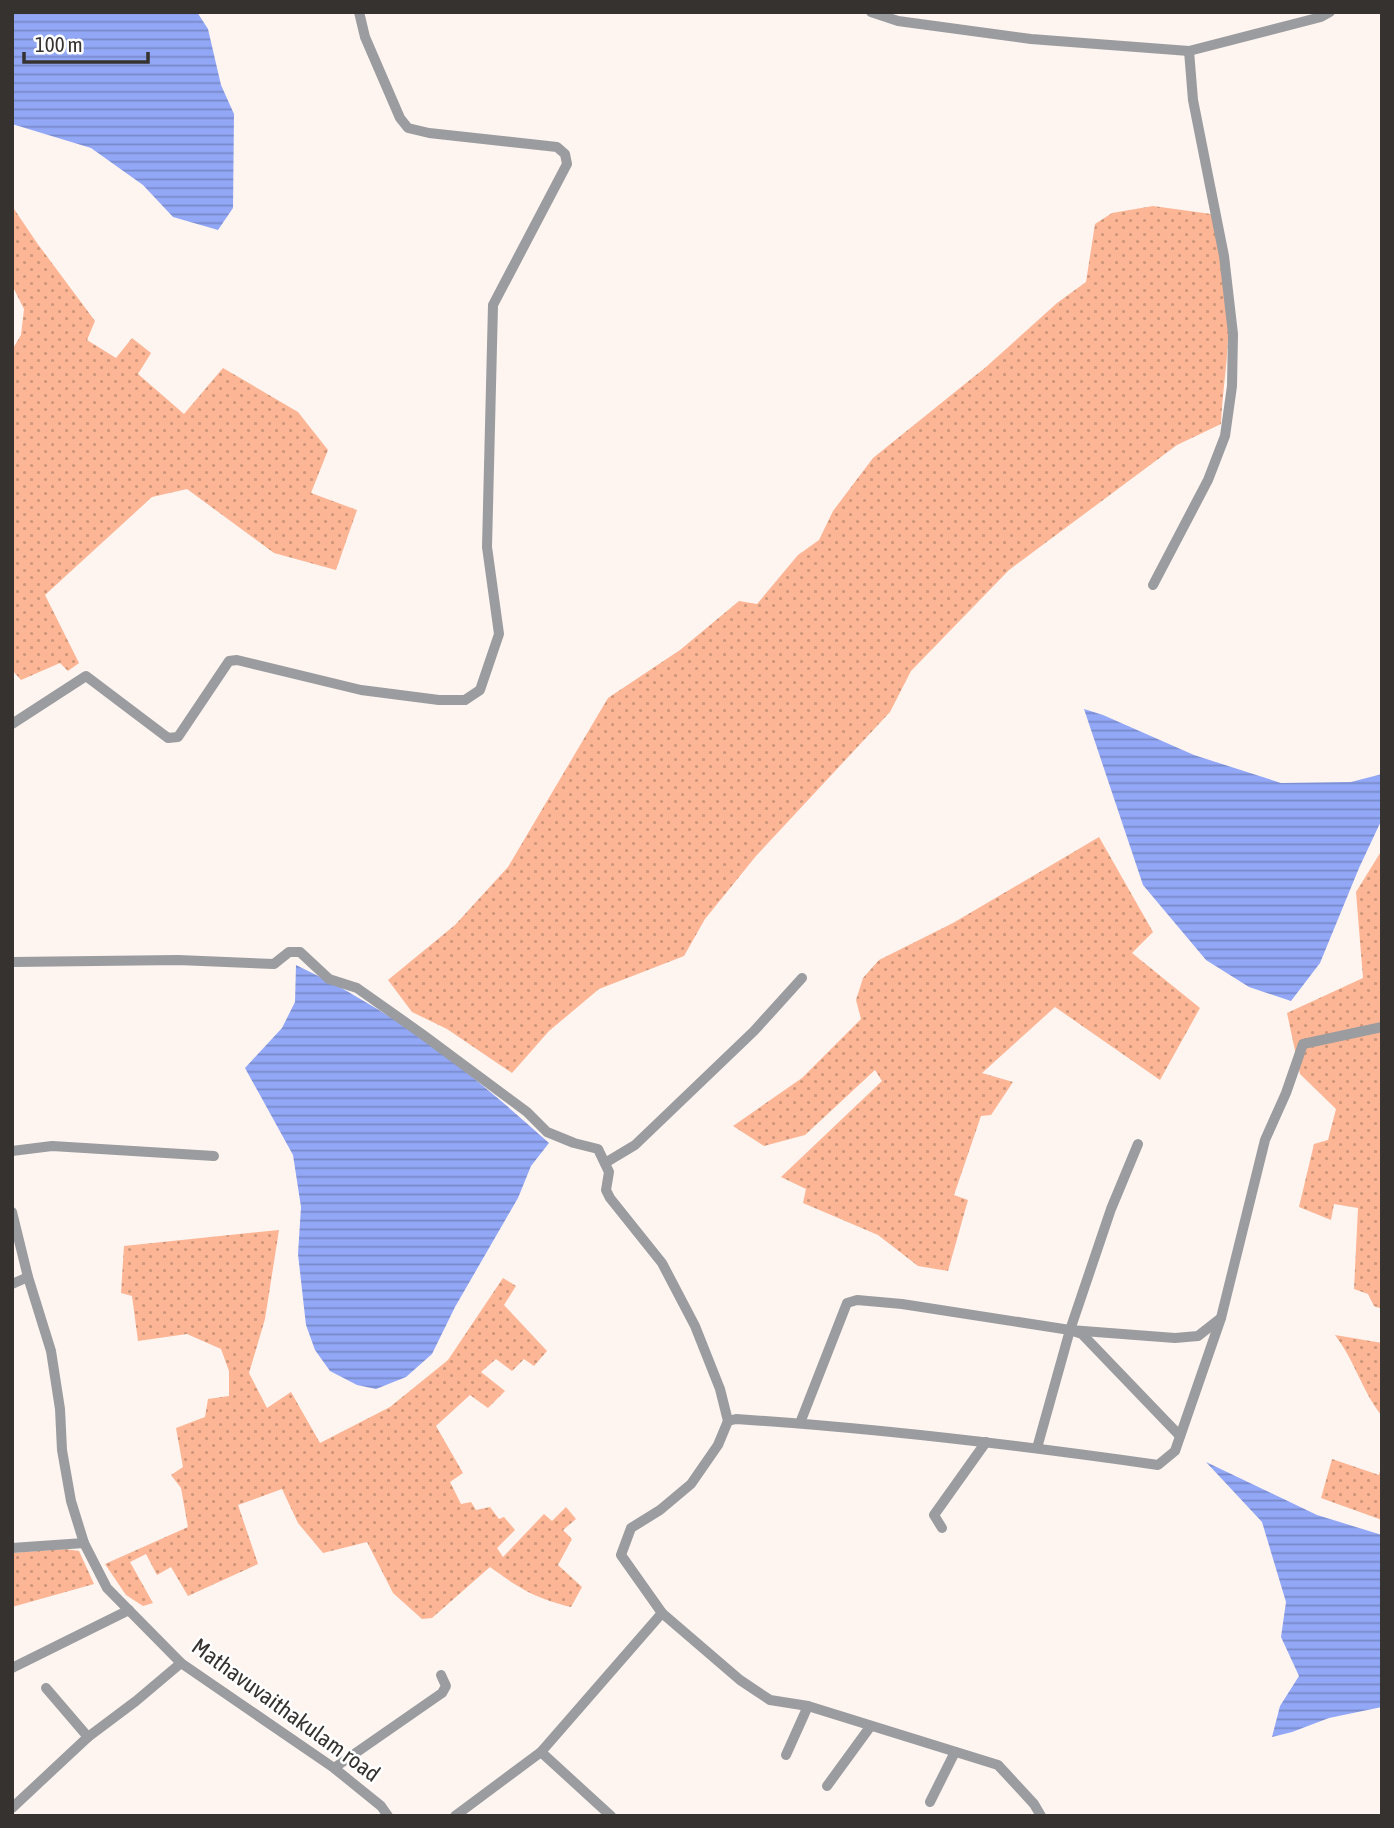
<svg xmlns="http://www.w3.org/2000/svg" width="1394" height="1828" viewBox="0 0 1394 1828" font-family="'Asap Condensed',sans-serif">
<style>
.grass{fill:url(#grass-dots)}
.water{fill:url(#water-rules)}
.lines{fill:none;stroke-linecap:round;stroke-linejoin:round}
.minor{stroke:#9a9c9f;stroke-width:10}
.labels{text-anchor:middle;stroke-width:5;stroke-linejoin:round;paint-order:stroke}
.street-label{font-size:23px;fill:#353230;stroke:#fff}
</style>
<defs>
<pattern id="grass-dots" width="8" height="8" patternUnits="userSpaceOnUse" patternTransform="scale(1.75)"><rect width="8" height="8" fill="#fcb695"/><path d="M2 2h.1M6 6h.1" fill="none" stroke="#cd957a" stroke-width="1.8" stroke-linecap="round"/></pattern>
<pattern id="water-rules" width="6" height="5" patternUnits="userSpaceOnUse" patternTransform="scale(1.75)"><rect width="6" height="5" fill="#92a8f7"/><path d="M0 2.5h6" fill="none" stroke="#7889c8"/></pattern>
</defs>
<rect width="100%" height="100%" fill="#fef4f0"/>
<g class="grass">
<polygon points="12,206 37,243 95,321 87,340 116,358 132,338 151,353 138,374 184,414 223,368 298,412 328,450 311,493 357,510 336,570 274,553 187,489 152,497 45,595 79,663 68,671 60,663 21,680 12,670 12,350 21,335 24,309 12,285"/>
<path d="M1153 206 1211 214C1220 250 1230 300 1228 338 1227 367 1222 395 1221 424L1177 445 1009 570 911 671 890 712 756 856 705 919 684 956 599 989 549 1031 512 1073 447 1029 412 1012 388 980 455 925 508 867 608 698 680 650 739 601 757 604 798 555 819 540 833 511 873 458 986 367 1057 303 1086 282 1095 224 1112 213Z"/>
<polygon points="1099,837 1153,932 1132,953 1200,1008 1160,1080 1055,1007 982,1073 1013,1082 991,1115 981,1116 954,1195 968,1200 948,1271 918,1266 878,1235 803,1203 806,1189 781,1177 882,1081 875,1070 805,1135 764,1146 733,1126 802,1078 861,1019 856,1000 863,978 879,960 953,923"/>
<polygon points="1382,850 1382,1309 1374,1306 1368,1294 1354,1289 1358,1208 1334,1204 1331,1220 1299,1207 1314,1144 1328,1140 1336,1109 1300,1074 1287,1013 1363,978 1356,892"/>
<path d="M279 1230 265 1319 249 1373 267 1408 291 1392 320 1443 390 1407 448 1360 503 1278 516 1286 504 1305 547 1351 534 1366 524 1359 512 1371 496 1359 481 1372 505 1391 488 1408 470 1395 436 1426 463 1473 450 1482 461 1504 471 1502 476 1510 490 1507 499 1519 504 1517 515 1530 497 1548 503 1557 544 1514 552 1521 566 1507 576 1519 563 1530 572 1539 558 1565 582 1587 571 1607C533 1597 522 1590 490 1567L432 1618 422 1619 393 1593 367 1542 323 1553 298 1523 282 1489 238 1505 258 1564 188 1596 171 1567 157 1575 146 1554 130 1562 153 1603 143 1606 126 1595 105 1564 188 1527 181 1488 171 1475 183 1467 176 1428 205 1417 208 1399 229 1396V1371L221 1349 187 1334 138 1341 132 1296 121 1293 124 1246Z"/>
<path d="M1335 1335 1382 1343V1416C1362 1391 1355 1361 1335 1335Z"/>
<polygon points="1332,1459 1379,1475 1382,1463 1382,1520 1321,1498"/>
<polygon points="65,1549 79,1551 94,1584 12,1607 12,1553"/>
</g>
<g class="water">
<polygon points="12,12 197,12 208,29 221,85 234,114 233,208 218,230 173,217 143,185 91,148 12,124"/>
<polygon points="1084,709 1103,715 1194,755 1281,783 1351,782 1382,774 1382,819 1359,868 1320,963 1291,1001 1249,987 1206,960 1143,885"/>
<path d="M296 965C318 976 341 987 362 1000 430 1039 491 1091 549 1143L531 1166 518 1198 455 1307 432 1354 406 1377 376 1389 357 1385 330 1371 315 1350 306 1325 298 1254 301 1207 293 1155 245 1068 282 1028 295 1002Z"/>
<polygon points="1206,1462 1317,1515 1382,1535 1382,1707 1329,1718 1292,1732 1272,1737 1280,1706 1299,1676 1281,1637 1286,1602 1262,1522"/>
</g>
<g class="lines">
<g class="minor">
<polyline points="871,12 898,21 1031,39 1189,51 1321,17 1330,12"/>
<polyline points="1153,585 1208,480 1225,436 1232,386 1233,334 1224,256 1193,100 1189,51"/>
<polyline points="12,724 86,676 168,738 178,737 229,661 237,660 361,690 439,700 465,700 480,690 499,634 487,547 493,305 567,164 565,154 557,147 429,133 408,128 400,118 365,37 359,12"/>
<polyline points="12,962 178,960 274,964 289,952 300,952 329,979 357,988 422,1034 527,1112 547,1132 574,1143 598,1149 609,1172 606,1190 610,1198 662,1263 695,1326 720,1389 728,1421"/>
<polyline points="12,1151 52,1146 214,1156"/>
<polyline points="605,1163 635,1145 754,1031 802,978"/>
<polyline points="12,1212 28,1277 51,1351 60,1409 62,1450 71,1501 84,1543 107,1588 181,1663 334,1768 381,1806 388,1816"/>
<polyline points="12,1284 28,1277"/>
<polyline points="1070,1330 1111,1209 1138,1144"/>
<polyline points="800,1423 847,1303 857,1300 902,1304 1070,1330 1082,1334 1180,1436"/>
<polyline points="1037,1448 1070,1330 1175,1338 1198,1336 1221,1318"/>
<polyline points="942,1528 934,1515 986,1442"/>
<polyline points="12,1548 84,1543"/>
<path d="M662 1613 621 1555 631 1528 660 1510 691 1484 718 1445 728 1421 736 1419C877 1428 1018 1445 1158 1465L1175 1451 1221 1318 1265 1140 1286 1093 1303 1044 1382 1027"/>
<polyline points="12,1668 129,1610"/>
<polyline points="46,1688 88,1737"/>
<polyline points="541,1752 611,1816"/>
<polyline points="786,1755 808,1706"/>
<polyline points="334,1768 442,1693 446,1686 441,1675"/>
<polyline points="827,1786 870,1727"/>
<polyline points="930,1802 955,1752"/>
<polyline points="12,1808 88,1737 136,1701 181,1663"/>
<polyline points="455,1816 541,1752 662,1613 740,1680 770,1700 808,1706 998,1765 1034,1804 1041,1816"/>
</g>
</g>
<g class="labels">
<g class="street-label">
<text transform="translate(286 1710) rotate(36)" y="8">Mathavuvaithakulam road</text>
</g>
</g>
<rect width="1394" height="1828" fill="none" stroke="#353230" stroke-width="28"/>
<path d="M24 52v10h124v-10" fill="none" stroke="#353230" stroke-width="3.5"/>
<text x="35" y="52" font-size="21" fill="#353230" stroke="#ffffff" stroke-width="5" paint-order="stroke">100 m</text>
</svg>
